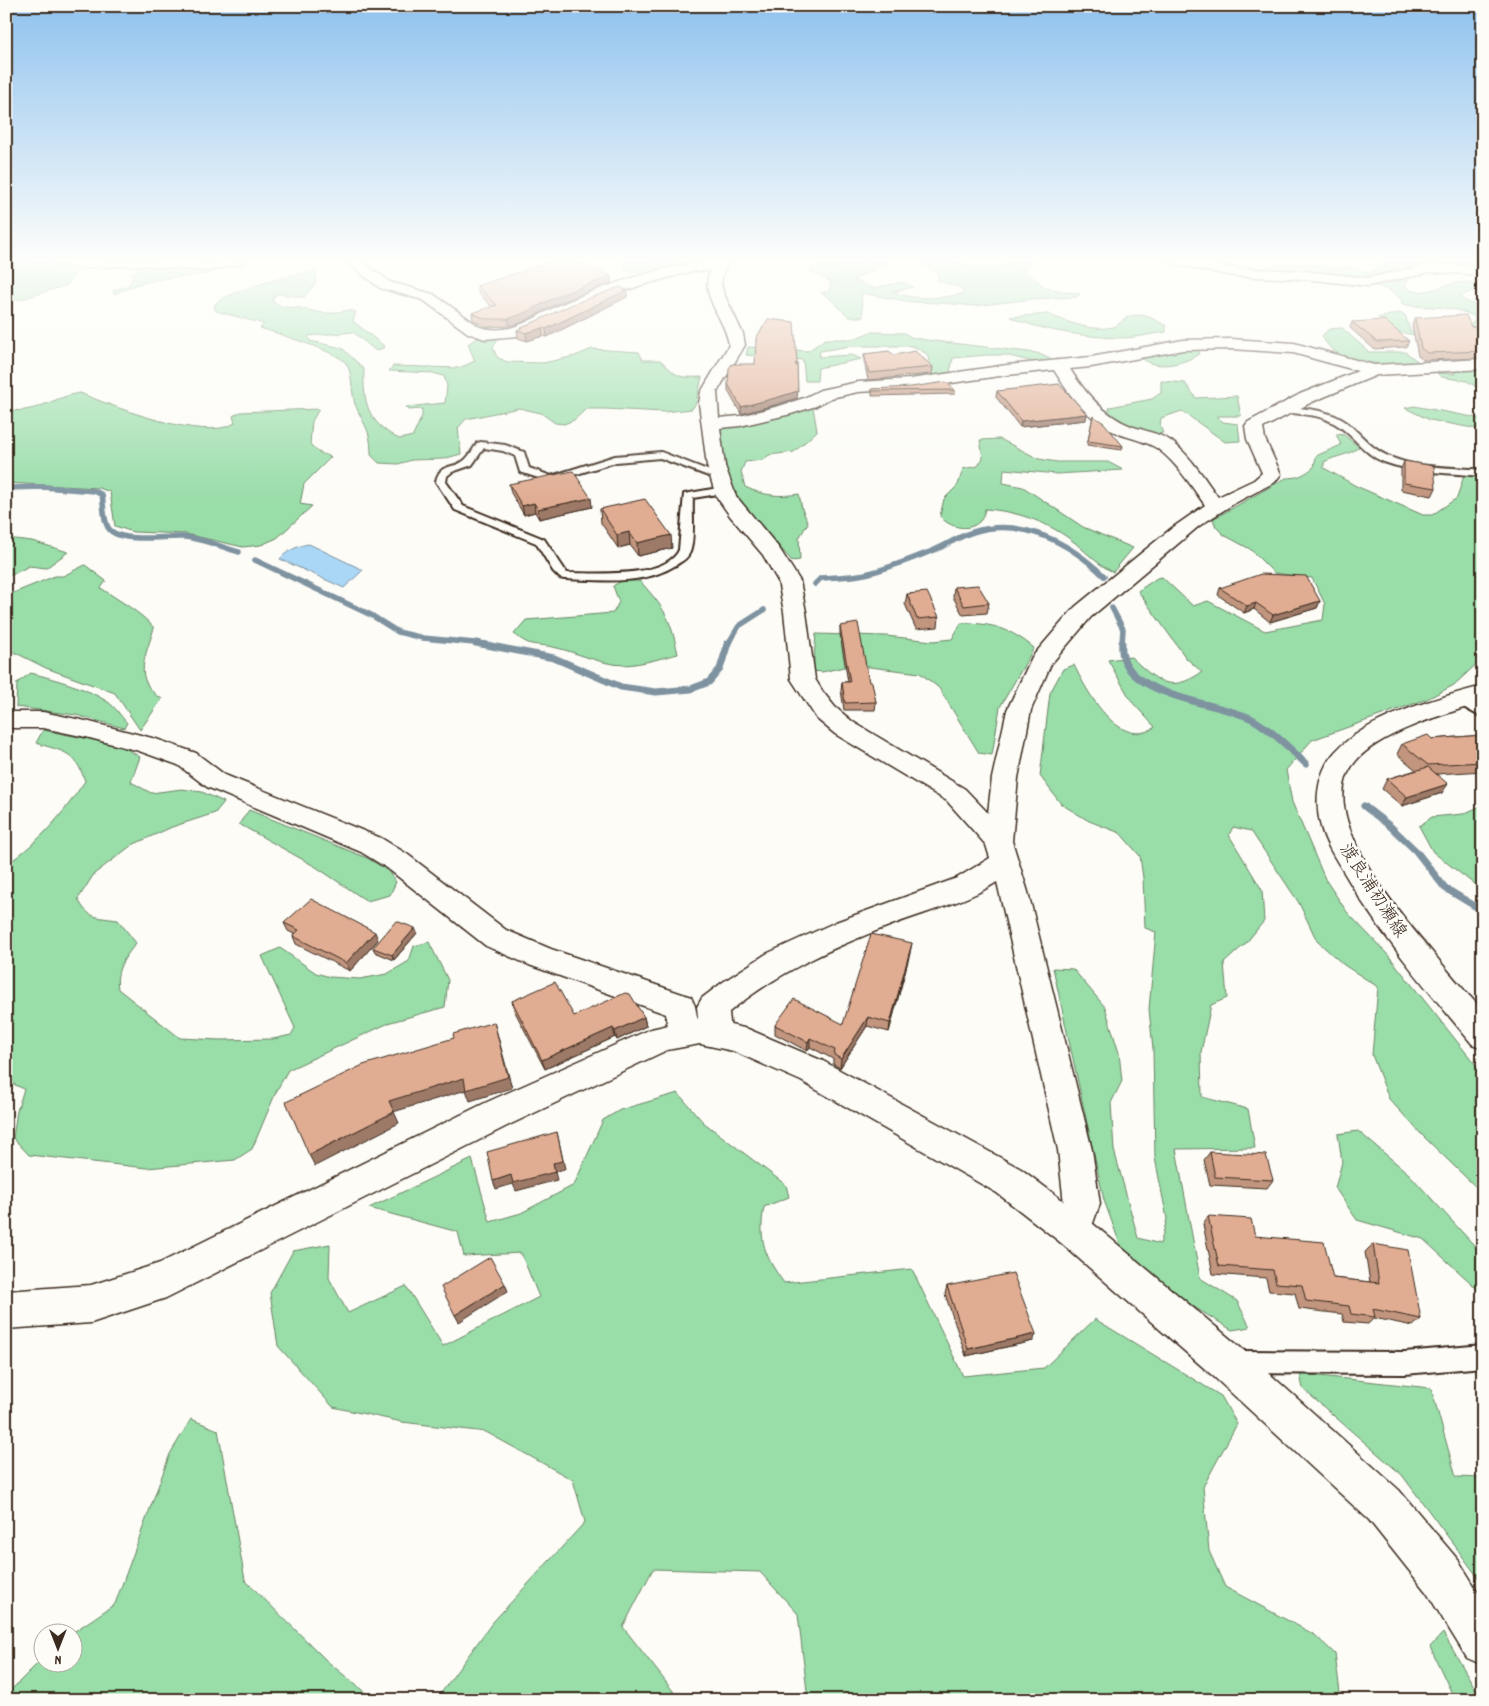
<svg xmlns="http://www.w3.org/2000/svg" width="1489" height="1706" viewBox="0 0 1489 1706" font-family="Dekko,'Klee One',sans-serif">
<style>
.green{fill:#99dda9;stroke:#6a8464}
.water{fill:#aad7f6;stroke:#7e92a0}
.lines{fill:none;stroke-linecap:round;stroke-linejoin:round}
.stream-far1{stroke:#7e92a0;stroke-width:5.5}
.stream{stroke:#7e92a0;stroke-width:7}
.lane-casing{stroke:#3b2a1e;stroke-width:4}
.street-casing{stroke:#3b2a1e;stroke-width:3}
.secondary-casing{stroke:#3b2a1e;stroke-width:3}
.lane{fill:#fdfcf7;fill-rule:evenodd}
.street{fill:#fdfcf7;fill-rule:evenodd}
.secondary{fill:#fdfcf7;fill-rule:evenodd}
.wall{fill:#c1957e;stroke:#3b2a1e}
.shaded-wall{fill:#9d7967;stroke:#3b2a1e}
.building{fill:#e0ad93;stroke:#3b2a1e}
.labels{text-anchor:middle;stroke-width:5;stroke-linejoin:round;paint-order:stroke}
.street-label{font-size:18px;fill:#3b2a1e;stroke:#fdfcf7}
</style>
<rect width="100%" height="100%" fill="#fdfcf7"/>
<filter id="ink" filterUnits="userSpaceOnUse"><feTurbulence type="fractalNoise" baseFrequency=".02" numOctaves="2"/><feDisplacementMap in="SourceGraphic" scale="10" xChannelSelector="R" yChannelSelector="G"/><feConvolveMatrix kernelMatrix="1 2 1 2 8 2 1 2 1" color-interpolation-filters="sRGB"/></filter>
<g filter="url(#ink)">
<g class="green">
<polygon points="6,261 83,261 67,285 22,299 6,301"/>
<polygon points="144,261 249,261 205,274 161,279 138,284 114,294 113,291 127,286 132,281 132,273 140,268"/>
<polygon points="623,261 673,261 679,267 634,279 640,272 625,270"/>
<path d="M863 261H885L886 264 853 280 873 288 903 282 913 287 892 292C913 300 940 299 962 294L963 290C955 284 946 285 938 280V274L923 264 922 261C932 261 945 259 954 261 963 264 972 268 983 268 1001 267 1014 261 1033 261L1024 268 1026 272 1046 288 1080 294 1076 297 1033 299 974 306 943 303 912 302 861 293 863 317H849L827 296 821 293 829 291 831 282 810 271V267L842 266Z"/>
<path d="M1427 261H1473L1469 267 1434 266 1410 267 1366 280 1257 271C1291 258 1305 264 1339 269L1346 267 1371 273 1385 262 1419 264Z"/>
<path d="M316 271V283L304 297 278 294 273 297V302C282 308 289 307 300 308 311 310 320 314 332 313 341 312 347 309 356 312L353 321 385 347 376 351 353 332 308 336 310 341 342 348 364 369C363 403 367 422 399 439L413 436 422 416V409L409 410 406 407 445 403 447 386 444 376 433 373 389 371 393 366 459 368 475 361 468 344C476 337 488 336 498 339L493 348 497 357 507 362 543 363 575 356 592 349 639 352 643 360H660C679 377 676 378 702 377L696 403 692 409 664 412 605 409H586L574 420 564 424 555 423 541 413 519 408 466 419 458 428 461 454 443 459 412 460 398 464 379 463 371 455C371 429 364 426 355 404 351 392 353 373 346 363 338 352 276 333 260 328L264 324 216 311 214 305C228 290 294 274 316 271Z"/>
<path d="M1422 272 1406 281 1405 287C1419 298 1440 286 1455 283 1463 281 1474 283 1483 284L1481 287 1461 296 1463 300 1483 308V332L1425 337 1393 331 1378 318 1399 313 1405 315 1410 331C1431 334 1461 340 1475 320V317C1452 304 1426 309 1401 304L1402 300C1393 291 1385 288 1373 285Z"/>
<path d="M1048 314C1066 322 1093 332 1113 327 1119 326 1121 320 1126 318 1140 311 1153 318 1166 326V332C1151 334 1135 338 1120 338 1087 337 1040 331 1010 317Z"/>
<path d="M1342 328 1369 352H1405L1420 363C1390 364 1337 369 1322 336L1329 329Z"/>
<polygon points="871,332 905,333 910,337 926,340 1037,353 1048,358 1066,360 1038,363 1005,355 987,355 953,358 950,372 916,379 909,374 927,369 930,364 927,354 913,346 851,346 820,351 819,357 852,355 861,359 818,368 817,381 805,381 803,360 746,355 748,347 808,351 825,339 853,339"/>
<path d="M1196 348 1200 353C1186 364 1156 370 1142 359L1152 355Z"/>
<polygon points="1483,368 1483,391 1467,381 1442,377 1437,373 1455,374 1451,369"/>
<polygon points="1161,381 1185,383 1196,398 1237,396 1241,416 1217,416 1223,422 1238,424 1240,441 1225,442 1182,411 1161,418 1160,426 1163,433 1153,435 1119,424 1108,413 1110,407 1152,399 1161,393"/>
<path d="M80 393C112 406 205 443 235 423L233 416 240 412 319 409 312 421 310 444 318 452 331 457 304 484 300 504 312 506 277 538 261 545 243 547 186 534 133 532 115 526 110 492 99 488 6 483V404L10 410C35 414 56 396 80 393Z"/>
<polygon points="1414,406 1483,419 1483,432 1478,429 1430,420 1405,408"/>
<path d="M813 407 817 431 794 452 769 455 763 460 745 462 741 472 745 487C764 496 779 497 799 494L802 509 808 523 799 538 800 560 792 561 734 495 728 476 720 431 730 425 787 415Z"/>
<path d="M1336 434 1344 435 1359 447C1348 456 1337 455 1324 462V468L1356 486 1423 515H1432L1457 498 1464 475 1483 477V658L1454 685 1427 699 1312 740 1286 770 1292 802 1325 879 1347 912 1388 955 1483 1074V1194L1422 1135 1389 1099 1372 1055 1378 987 1344 965 1317 941 1299 903 1251 831 1233 827 1229 835 1262 890 1264 921 1246 943 1224 963 1227 998 1211 1005 1201 1052 1202 1097 1248 1109 1255 1148 1176 1149 1200 1278 1237 1301 1250 1327 1232 1330 1194 1307 1122 1250 1104 1200 1053 968 1073 969 1105 1007 1119 1053 1122 1081 1111 1103 1114 1150 1138 1238 1160 1244 1167 1219 1155 1158 1153 1049 1149 1009 1156 932 1145 928 1143 878 1140 856 1120 833 1089 821 1061 804 1040 776 1050 693 1063 669 1074 665C1086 690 1119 752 1155 727L1132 702 1108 660 1131 657C1156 680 1169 695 1202 672L1186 658 1138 591 1157 578 1162 577 1193 606 1208 601 1265 631 1323 620 1325 604 1312 578 1274 573 1250 549 1224 535 1216 527 1213 519 1286 478C1298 478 1304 475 1314 467L1316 456 1341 445Z"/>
<path d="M1000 439 1039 459 1057 462H1108L1123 470 1057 474 1004 469 1003 483 1023 487 1083 527 1133 548 1113 572C1096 564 1085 550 1070 539 1045 521 1015 511 985 509 984 513 983 518 980 521 969 533 948 527 940 516L944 499 958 485 963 469 978 466 983 458 980 440Z"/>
<polygon points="6,538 32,541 68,552 46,568 29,566 6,578"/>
<path d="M85 565 106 581 101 588C118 600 142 613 154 628 146 656 131 679 162 699L140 730 115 693 46 668 6 648V596L55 576H63Z"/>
<path d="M621 581H640C665 609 670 617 678 654 661 658 643 664 625 665 601 665 577 652 553 647 533 643 532 648 514 634L526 620 613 613 619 602 613 586Z"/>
<path d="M961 623C991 623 1010 628 1034 648L1000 707 992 755 979 753 939 688 920 673 853 665 822 672 813 671 816 634 886 636 933 641 952 639Z"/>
<path d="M31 673C57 680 85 687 108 702 115 707 121 716 127 723L124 728 76 715 16 707 17 683Z"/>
<path d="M43 730 120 745 140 757 131 782 151 793 182 789 202 792 224 802 215 813 172 827 132 845 94 874 78 899C88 919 97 917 118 920L136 943C124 959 115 969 118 989L180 1038 220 1040 273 1039 291 1035 295 1028 262 956 280 948 316 973 330 977 360 979 387 974 409 961 414 946 429 942 448 980 445 1007 391 1022 288 1070 276 1092 252 1149 235 1160 147 1168 29 1155 13 1138 17 1111 24 1089 11 1083 6 1085V865C41 840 61 817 85 781 75 751 65 752 36 743Z"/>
<polygon points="1483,805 1483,891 1433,852 1419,826 1432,817 1463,814"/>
<polygon points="249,810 367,858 387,870 396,882 390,895 367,901 316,867 239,824"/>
<path d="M678 1093 703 1122 786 1185 789 1197 764 1207C758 1240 765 1257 784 1283L912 1269 963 1376 1044 1368 1095 1319 1221 1396 1237 1424 1203 1487 1209 1551 1225 1587 1315 1635 1335 1654 1341 1700H808L798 1614 760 1572 653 1569 623 1627 680 1700H436L492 1623 585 1522 573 1480 486 1432 402 1422 333 1407 278 1346 270 1293 293 1251 330 1244 329 1278 348 1313 406 1286 443 1346 539 1297 521 1253 464 1256 458 1232 369 1208 472 1159 490 1222 521 1213 574 1185 603 1120 620 1110Z"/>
<polygon points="1358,1131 1409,1174 1483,1255 1483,1294 1423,1239 1357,1220 1335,1188 1342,1162 1338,1134"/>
<polygon points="1300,1374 1431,1388 1456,1477 1483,1478 1483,1584 1402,1475 1303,1389"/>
<polygon points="191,1419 218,1430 245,1580 327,1661 374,1700 6,1700 6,1695 42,1659 42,1664 72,1664 72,1633 115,1604 170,1454"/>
<polygon points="1443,1633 1482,1700 1455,1700 1430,1647"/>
</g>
<path class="water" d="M309 544 363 570 344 588 280 559C286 551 300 545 309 544Z"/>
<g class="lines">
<g class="stream-far1">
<path d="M6 488 43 487 95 491 102 495C104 505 103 525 111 531 126 543 165 536 183 537 202 538 221 547 239 552"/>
<polyline points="255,560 371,615 398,632 423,638 485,644"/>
<path d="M815 584 821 578C834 577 847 577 859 575 878 573 913 558 932 551 946 546 959 536 973 532 1022 517 1070 543 1104 576"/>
<polyline points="1112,608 1123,629 1122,644"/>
<polyline points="728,644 739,626 764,610"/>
</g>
<g class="stream">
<polyline points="476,643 554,658 621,687 656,692 691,689 709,682 720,669 728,643"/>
<path d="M1122 643C1116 698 1220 701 1254 720 1273 731 1290 749 1306 764"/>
<polyline points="1364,806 1391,827 1416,851 1445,888 1483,911"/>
</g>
<defs>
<g id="lane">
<path d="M1283 406C1304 409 1328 409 1346 422 1360 433 1371 449 1388 456 1416 469 1452 467 1483 470V476C1450 473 1415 473 1384 462 1363 454 1352 432 1332 422 1316 413 1297 415 1280 411V407Z"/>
<path d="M481 442 505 445 524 452 529 468 551 476 615 456 661 452 723 476 718 479 714 478 660 458 616 462 551 482 520 472 515 456 503 451 484 448 472 465 452 472 447 476 446 482 463 506 544 539 567 573C595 573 665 579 679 550L684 494 724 487 729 490 724 493 693 498C692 513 695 539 690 552 687 559 682 561 676 565 643 586 601 580 564 579L560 578 553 571 536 543 455 510 436 482C439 462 455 470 466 459 470 455 474 448 477 443Z"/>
<polygon points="1463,697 1483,708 1483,718 1458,704 1456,701"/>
<polygon points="1483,1345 1483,1367 1405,1374 1237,1373 1229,1370 1226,1362 1229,1354 1237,1351 1405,1352"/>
</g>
<g id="street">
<polygon points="55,261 187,261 205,263 244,261 242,264 205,271 142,265 81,268 57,264"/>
<path d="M345 261H361L390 282 433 294 480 327C489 330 500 330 510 328 528 324 545 311 562 304 614 282 674 261 729 261L723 273 721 284 724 294 743 334 745 345 717 392 719 418 740 416 779 406 804 398 820 390 858 382 910 379 1007 365 1091 357 1183 340 1231 339 1294 343 1374 365 1483 359V369L1377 375 1312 402 1263 428 1265 439 1281 474 1275 482 1235 503 1199 526 1091 617 1051 664 1031 710 1018 778 1012 841 1028 892 1092 1150 1100 1204 1086 1242 1073 1247 1060 1242 1055 1230 1064 1204 1058 1150 997 882C966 902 928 911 894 924 835 946 778 972 729 1012L731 1033 726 1042 715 1046 704 1042 700 1034 695 1042 684 1046 673 1042 668 1033 666 1014 529 965 486 946 387 868 361 852 207 787 178 765 139 751 86 737 43 728H6V712H43L86 721 156 739 196 753 225 775 381 838 407 854 506 930 551 949 691 997 695 1006 699 1027 697 1007 702 998 723 982 766 954 836 922 957 878 990 858 986 845 947 801 835 734 817 719 791 679 784 612 778 581 763 555 730 516 716 496 707 466 699 403 701 392 729 345C726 320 699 296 710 271H693L639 286 573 310 517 336 485 339 468 333 423 300 380 288ZM1231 349 1293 353 1358 371 1300 394 1248 422 1245 426 1247 439 1262 473 1254 480 1218 497C1204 478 1190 455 1171 441 1159 433 1144 431 1131 426 1104 415 1085 393 1070 369L1091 367 1183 350ZM1054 370C1070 397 1090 422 1119 434 1132 439 1146 441 1158 449 1177 463 1191 486 1205 505L1172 528 1075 607 1032 657 1007 710 992 778 988 813 965 789 853 722 835 707 823 692 815 679 806 612 800 581 779 548 736 496 725 466 720 428 740 426 791 414 816 406 831 398 858 392 910 389 1007 375Z"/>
<polygon points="1169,261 1198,261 1234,268 1304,271 1368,278 1431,264 1483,267 1483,275 1431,272 1368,286 1304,279 1234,276 1176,265"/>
</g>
<g id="secondary">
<path d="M1483 686V702C1446 714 1374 733 1352 766 1317 816 1397 910 1428 947 1440 962 1452 976 1465 991 1470 997 1478 1004 1482 1011 1485 1017 1483 1040 1483 1048L1472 1044C1429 991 1384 940 1349 881 1339 864 1326 846 1321 827 1314 802 1317 772 1335 752 1367 717 1437 698 1483 686Z"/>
<polygon points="700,1018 748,1029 823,1061 1021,1169 1086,1218 1241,1348 1399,1490 1459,1561 1483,1600 1483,1665 1467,1658 1427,1593 1369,1520 1213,1376 1060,1242 997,1193 801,1081 733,1051 700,1044 667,1050 511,1124 166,1298 91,1323 6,1329 6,1291 91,1285 160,1263 487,1102 651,1029"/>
</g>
</defs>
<use href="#lane" class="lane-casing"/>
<use href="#street" class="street-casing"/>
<use href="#secondary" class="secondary-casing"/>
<use href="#lane" class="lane"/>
<use href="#street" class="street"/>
<use href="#secondary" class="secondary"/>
</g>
<g class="wall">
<polygon points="611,276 611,283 561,302 523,322 510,326 487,327 473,320 472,313 492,307 478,293 477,286"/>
<polygon points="627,290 627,297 547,337 543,336 527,341 518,338 517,330"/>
<polygon points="1415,318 1483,328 1483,358 1423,360 1418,356 1412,325"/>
<polygon points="1352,322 1409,341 1406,347 1374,349 1350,328"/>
<polygon points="864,354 894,355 933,367 932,374 868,380 864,361"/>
<polygon points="797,362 797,398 778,404 741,414 728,391 728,384 755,364"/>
<polygon points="872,389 955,390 955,394 872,396"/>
<polygon points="997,391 1086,420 1020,427 996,397"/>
<polygon points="1093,416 1123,446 1122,450 1087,445"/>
<polygon points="1404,461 1436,488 1432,496 1401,490 1401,469"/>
<polygon points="509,484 592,507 539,519 535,512 524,515 511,493"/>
<polygon points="600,509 672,548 638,556 630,545 618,548 601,523"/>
<polygon points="954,587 989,603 987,613 963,615 953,597"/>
<polygon points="1220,588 1320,601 1317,608 1270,622 1254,609 1244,613 1218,595"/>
<polygon points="907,594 939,617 938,627 916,629 905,604"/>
<polygon points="840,626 869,682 876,702 875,710 844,710 841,690 842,682 848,682 840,634"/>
<polygon points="1483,735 1483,771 1437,774 1442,793 1402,806 1382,789 1387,779 1416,770 1397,754 1402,744 1432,739"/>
<polygon points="284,923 378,940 350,971 296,944 293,936 294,934 288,931"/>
<polygon points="417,933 394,960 375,952 373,948"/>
<polygon points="910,953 889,1032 867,1026 840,1068 833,1064 833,1059 810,1047 807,1051 775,1034 775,1025 843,1024"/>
<polygon points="512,1001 574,1016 644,1017 646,1026 617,1040 615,1037 545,1069 514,1010"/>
<polygon points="1210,1152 1273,1180 1267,1188 1210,1185 1204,1160"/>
<polygon points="1208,1216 1255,1236 1333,1278 1370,1282 1365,1252 1373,1244 1421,1319 1413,1326 1374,1318 1368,1324 1344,1322 1342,1314 1299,1309 1295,1293 1269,1291 1266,1278 1213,1274 1203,1224"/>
<polygon points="947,1286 1036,1334 1033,1341 966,1356 945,1294"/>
</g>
<g class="shaded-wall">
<polygon points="611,276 611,283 561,302 523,322 510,326 508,319 560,295"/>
<polygon points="627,290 627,297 547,337 546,329"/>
<polygon points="542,328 543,336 527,341 526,333"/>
<polygon points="798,391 797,398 778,404 741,414 741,407"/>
<polygon points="1087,414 1086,420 1020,427 1021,421"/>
<polygon points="591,498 592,507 539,519 538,509"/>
<polygon points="534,503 535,512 524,515 522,506"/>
<polygon points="629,532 630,545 618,548 617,535"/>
<polygon points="671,535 672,548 638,556 637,543"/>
<polygon points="1320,601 1317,608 1270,622 1273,615"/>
<polygon points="1256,603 1254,609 1244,613 1247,606"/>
<polygon points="1448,784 1442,793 1402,806 1407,797"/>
<polygon points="415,928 417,933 394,960 392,955"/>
<polygon points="375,932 378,940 350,971 346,963"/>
<polygon points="912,943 910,953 889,1032 890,1023"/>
<polygon points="644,1017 646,1026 617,1040 615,1031"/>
<polygon points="868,1017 867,1026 840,1068 841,1059"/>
<polygon points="494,1022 512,1088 470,1101 466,1090 393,1112 389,1101"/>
<polygon points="613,1028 615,1037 545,1069 542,1060"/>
<polygon points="810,1038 810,1047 807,1051 808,1042"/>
<polygon points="394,1112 399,1123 315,1166 309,1155"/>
<polygon points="557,1132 565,1169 555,1172 553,1163"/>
<polygon points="555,1172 557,1180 516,1191 513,1184 496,1189 493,1181 511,1175"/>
<polygon points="505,1284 508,1291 459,1322 455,1315"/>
<polygon points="1036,1334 1033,1341 966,1356 968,1349"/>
</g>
<g class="building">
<polygon points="552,261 577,261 611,276 560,295 522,314 508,319 486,319 472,313 497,305 477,286"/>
<polygon points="620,287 627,290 546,329 542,328 526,333 517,330 573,304"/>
<polygon points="1466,315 1471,327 1483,328 1483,351 1427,353 1421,348 1415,318"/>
<polygon points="768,319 794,322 797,362 795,365 797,365 798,391 779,397 741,407 728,384 729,368 732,364 755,364 756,338"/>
<polygon points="1384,320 1409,341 1377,342 1352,322"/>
<polygon points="889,351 894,355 915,351 933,367 869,373 864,354"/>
<polygon points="946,382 955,390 872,391 872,389 911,387"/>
<polygon points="1059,384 1087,414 1021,421 997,391"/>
<polygon points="1093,416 1104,423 1123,446 1088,441"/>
<polygon points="1404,461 1434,466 1436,488 1404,483"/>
<polygon points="573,471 591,498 538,509 534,503 522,506 509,484"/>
<polygon points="645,499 671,535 637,543 629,532 617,535 600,509"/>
<polygon points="1261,574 1306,576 1320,601 1273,615 1256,603 1247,606 1220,588"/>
<polygon points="978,585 989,603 964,606 954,587"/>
<polygon points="927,592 939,617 917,619 907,594"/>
<polygon points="858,623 869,682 872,682 876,702 845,703 842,682 850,682 840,626"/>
<polygon points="1428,735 1432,739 1483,735 1483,762 1428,765 1402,744"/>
<polygon points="1428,767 1448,784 1407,797 1387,779"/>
<polygon points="311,899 375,932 346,963 293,936 299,930 284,923"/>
<polygon points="396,921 415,928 392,955 373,948"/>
<polygon points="871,934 912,943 890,1023 868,1017 841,1059 834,1055 835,1050 810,1038 808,1042 775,1025 794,999 843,1024"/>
<polygon points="555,982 574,1016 625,993 630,994 644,1017 615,1031 613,1028 542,1060 512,1001"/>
<polygon points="494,1022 508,1077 466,1090 464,1078 389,1101 394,1112 309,1155 286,1102 363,1065 454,1038 453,1034"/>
<polygon points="557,1132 563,1161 553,1163 555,1172 513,1183 511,1175 493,1181 487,1152"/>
<polygon points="1210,1152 1266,1155 1273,1180 1215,1177"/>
<polygon points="1208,1216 1251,1219 1255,1236 1324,1242 1333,1278 1379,1283 1373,1244 1408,1250 1421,1319 1373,1309 1375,1317 1351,1314 1349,1306 1306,1301 1302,1285 1276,1283 1273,1270 1219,1266"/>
<polygon points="490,1257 505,1284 455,1315 441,1287"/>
<polygon points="1013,1273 1036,1334 968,1349 947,1286"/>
</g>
</g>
<linearGradient id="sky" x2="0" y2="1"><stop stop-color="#8fc2ee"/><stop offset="0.52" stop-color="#fefefb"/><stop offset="1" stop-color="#fefefb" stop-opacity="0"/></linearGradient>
<rect width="1489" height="500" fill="url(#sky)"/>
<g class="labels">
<g class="street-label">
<text transform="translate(1374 890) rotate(57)" y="6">渡良浦初瀬線</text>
</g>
</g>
<rect width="1489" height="1706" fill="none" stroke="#fdfcf7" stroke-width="25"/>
<rect x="12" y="12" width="1464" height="1681" fill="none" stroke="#3b2a1e" stroke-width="2" filter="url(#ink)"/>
<g transform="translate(58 1648) rotate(180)"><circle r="24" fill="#fdfcf7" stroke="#afa8a0"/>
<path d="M0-4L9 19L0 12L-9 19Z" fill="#3b2a1e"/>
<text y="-8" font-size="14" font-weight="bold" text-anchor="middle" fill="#3b2a1e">N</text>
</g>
</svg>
